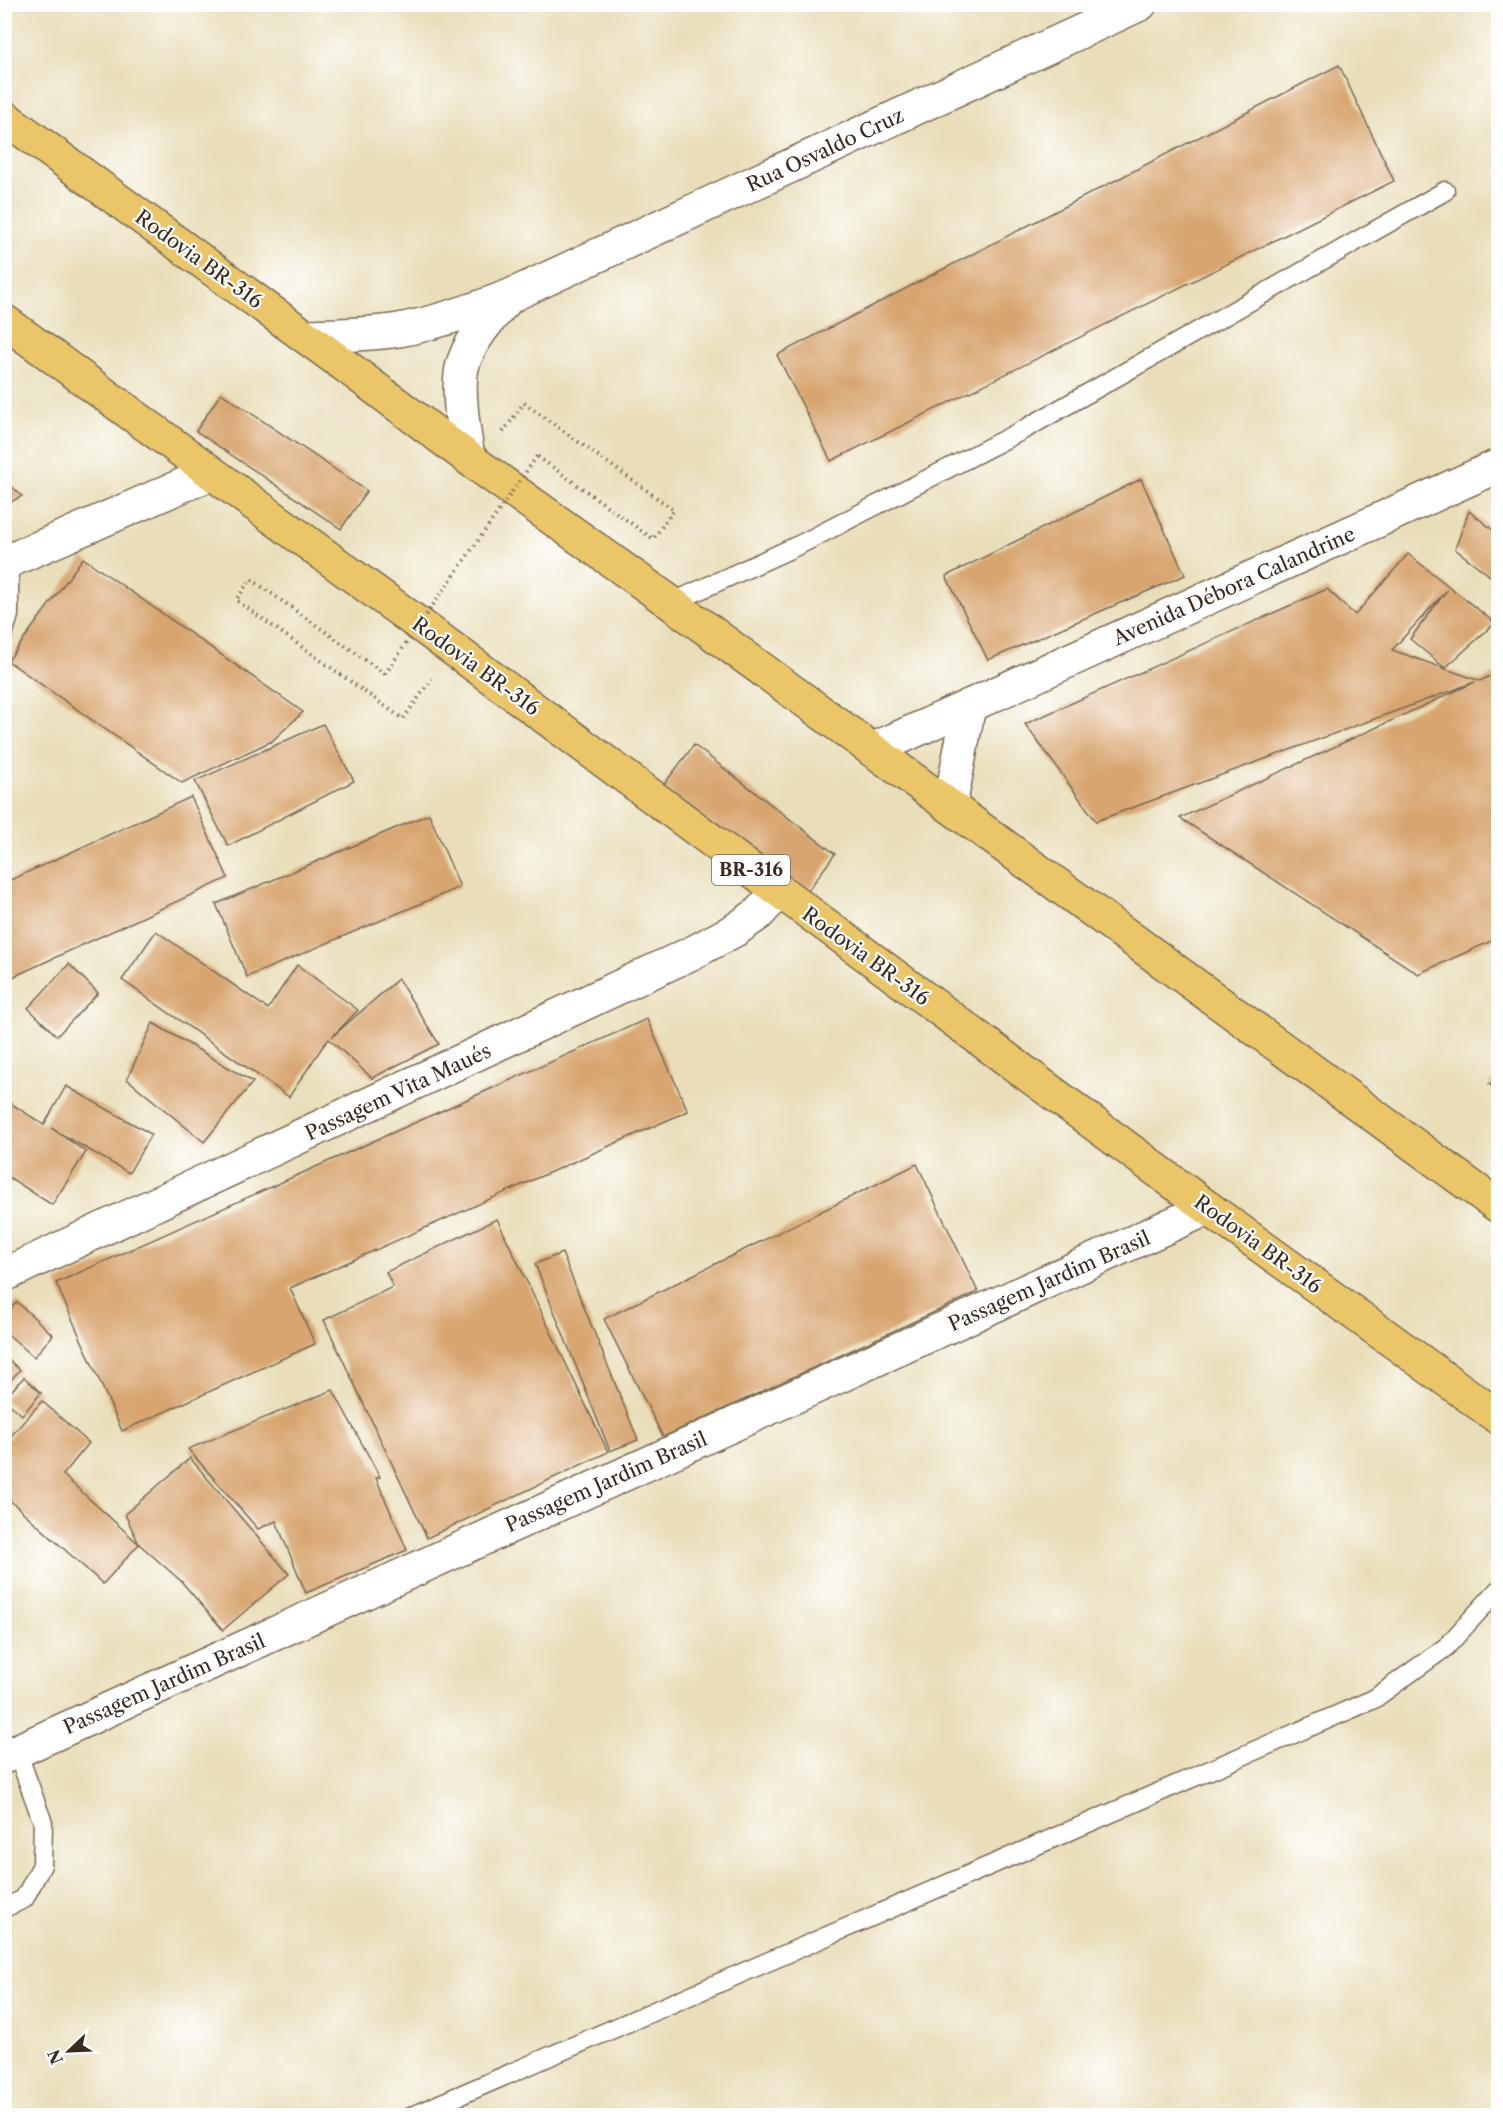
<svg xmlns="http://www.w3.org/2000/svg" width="1503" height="2120" viewBox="0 0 1503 2120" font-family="'Libre Caslon Text',serif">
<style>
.building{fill:#d8a56f}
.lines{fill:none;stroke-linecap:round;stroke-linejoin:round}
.service-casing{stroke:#786954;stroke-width:21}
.minor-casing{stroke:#786954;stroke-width:36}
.tertiary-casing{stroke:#786954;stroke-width:36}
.trunk-casing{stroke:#786954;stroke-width:36}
.path{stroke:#786954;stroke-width:4;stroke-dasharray:1.5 4.5;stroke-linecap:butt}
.service{stroke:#fff;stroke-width:18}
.minor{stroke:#fff;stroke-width:33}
.tertiary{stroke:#fff;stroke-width:33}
.trunk{stroke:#ebc669;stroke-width:33}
.path-bridge{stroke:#786954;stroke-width:4;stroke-dasharray:1.5 4.5;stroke-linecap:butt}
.labels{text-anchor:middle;stroke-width:4.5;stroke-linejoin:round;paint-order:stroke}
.shield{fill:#fff;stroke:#766a62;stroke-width:1.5}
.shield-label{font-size:18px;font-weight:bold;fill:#3b2a1e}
.street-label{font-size:20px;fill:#3b2a1e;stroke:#fff}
</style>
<rect width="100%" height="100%" fill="#fff"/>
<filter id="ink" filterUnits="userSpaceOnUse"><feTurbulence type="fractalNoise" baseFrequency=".0167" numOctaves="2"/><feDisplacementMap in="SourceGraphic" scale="12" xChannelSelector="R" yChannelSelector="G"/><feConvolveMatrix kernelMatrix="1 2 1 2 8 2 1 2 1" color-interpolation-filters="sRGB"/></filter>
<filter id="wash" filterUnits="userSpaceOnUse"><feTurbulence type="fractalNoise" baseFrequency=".008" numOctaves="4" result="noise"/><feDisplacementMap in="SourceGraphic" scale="24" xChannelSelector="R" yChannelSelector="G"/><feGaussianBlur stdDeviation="1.35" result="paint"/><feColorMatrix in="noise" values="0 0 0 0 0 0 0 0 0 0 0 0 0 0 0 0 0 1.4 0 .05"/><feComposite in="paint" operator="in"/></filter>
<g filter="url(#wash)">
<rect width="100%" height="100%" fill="#e9deb9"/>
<g id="blocks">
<g class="building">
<polygon points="1339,65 1394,181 831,461 777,355"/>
<polygon points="221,393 367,491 341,529 196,431"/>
<polygon points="1141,479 1185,575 988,660 946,576"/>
<polygon points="5,480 22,496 5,505"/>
<polygon points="1469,511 1498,534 1498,582 1455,549"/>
<polygon points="1408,554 1495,623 1445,668 1410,639 1447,590 1392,650 1480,681 1498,672 1498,938 1418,974 1180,818 1475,682 1096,821 1025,724 1327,589 1355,615"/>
<polygon points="83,558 303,712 272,741 182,783 8,661"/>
<polygon points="323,724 354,781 228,846 195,781"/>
<polygon points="694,745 835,854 804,896 662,787"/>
<polygon points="191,797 228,878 4,981 4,883"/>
<polygon points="429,814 460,887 247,977 216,904"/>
<polygon points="156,931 268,1009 297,965 358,1010 332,1037 398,979 439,1044 372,1078 329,1039 323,1046 289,1097 122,980"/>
<polygon points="69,964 98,993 57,1036 28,1008"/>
<polygon points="647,1019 688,1111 290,1288 315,1344 122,1431 56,1283"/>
<polygon points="153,1023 253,1082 204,1142 127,1079"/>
<polygon points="1498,1078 1498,1091 1489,1084"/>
<polygon points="66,1086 151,1134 129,1173 51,1128 86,1152 52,1205 4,1174 4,1099 44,1125"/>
<polygon points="917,1164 978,1292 663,1437 604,1319"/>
<polygon points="497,1219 608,1452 427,1538 324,1320 393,1287 386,1272"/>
<polygon points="562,1253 638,1440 610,1451 535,1264"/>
<polygon points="17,1302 53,1335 34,1357 4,1331 4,1315"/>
<polygon points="4,1356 20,1370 4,1387"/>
<polygon points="24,1377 41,1393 22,1415 4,1399"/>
<polygon points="333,1390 380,1477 376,1478 407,1550 306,1593 276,1521 258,1529 188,1449"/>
<polygon points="42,1401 89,1443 63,1475 139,1544 125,1514 190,1458 289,1574 223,1630 181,1581 139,1544 103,1584 4,1495 4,1444"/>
</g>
</g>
</g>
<g filter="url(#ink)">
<use href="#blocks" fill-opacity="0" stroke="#786954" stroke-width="1.5"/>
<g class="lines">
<defs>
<g id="service">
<polyline points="671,603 801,544 1023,430 1445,191"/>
<polyline points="4,632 9,615 9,562"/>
<polyline points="4,1908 24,1899 42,1865 43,1823 17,1751"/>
<polyline points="412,2116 1374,1699 1446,1647 1498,1590"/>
</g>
<g id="minor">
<polyline points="872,750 1498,466"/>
<polyline points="950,806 969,706"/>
<polyline points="4,1275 694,952 735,930 758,914 779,891"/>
<polyline points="4,1757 1208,1208"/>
</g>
<g id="tertiary">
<path d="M305 336C336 335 368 335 399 330 437 323 474 310 510 296L1140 4"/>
<path d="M468 457C464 433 455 384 464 361 473 336 491 317 509 297"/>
<polyline points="4,563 211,473"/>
</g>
<g id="trunk">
<polyline points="4,117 347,367 479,466 671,603 1498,1206"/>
<polyline points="4,321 453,649 1208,1208 1498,1417"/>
</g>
</defs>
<use href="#service" class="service-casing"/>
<use href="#minor" class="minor-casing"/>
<use href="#tertiary" class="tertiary-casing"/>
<use href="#trunk" class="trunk-casing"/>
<g class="path">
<polyline points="503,432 524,403 674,510 653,539 537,456"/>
<polyline points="385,674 251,579 236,600 403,719 432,679"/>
</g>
<use href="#service" class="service"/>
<use href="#minor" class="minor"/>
<use href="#tertiary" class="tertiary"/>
<use href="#trunk" class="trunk"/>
<polyline class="path-bridge" points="385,674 537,456"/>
</g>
</g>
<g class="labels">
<rect class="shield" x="712" y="855" width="78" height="30" rx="4.5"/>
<g class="shield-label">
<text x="751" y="876">BR-316</text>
</g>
<g class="street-label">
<text transform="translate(825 150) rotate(-25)" y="7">Rua Osvaldo Cruz</text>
<text transform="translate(199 259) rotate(36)" y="7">Rodovia BR-316</text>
<text transform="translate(1234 586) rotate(-24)" y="7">Avenida Débora Calandrine</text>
<text transform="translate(476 666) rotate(36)" y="7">Rodovia BR-316</text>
<text transform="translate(866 956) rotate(36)" y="7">Rodovia BR-316</text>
<text transform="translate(398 1092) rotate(-25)" y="7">Passagem Vita Maués</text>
<text transform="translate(1258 1244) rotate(36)" y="7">Rodovia BR-316</text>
<text transform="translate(1049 1281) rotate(-24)" y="7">Passagem Jardim Brasil</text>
<text transform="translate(606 1482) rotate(-24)" y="7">Passagem Jardim Brasil</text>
<text transform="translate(164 1684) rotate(-24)" y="7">Passagem Jardim Brasil</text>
</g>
</g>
<rect width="1503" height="2120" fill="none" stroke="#fff" stroke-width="24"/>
<g transform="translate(69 2051) rotate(247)" stroke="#ffffff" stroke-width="4.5" paint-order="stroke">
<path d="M0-4.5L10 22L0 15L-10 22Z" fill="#3b2a1e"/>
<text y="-9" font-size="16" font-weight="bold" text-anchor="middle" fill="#3b2a1e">N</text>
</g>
</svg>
